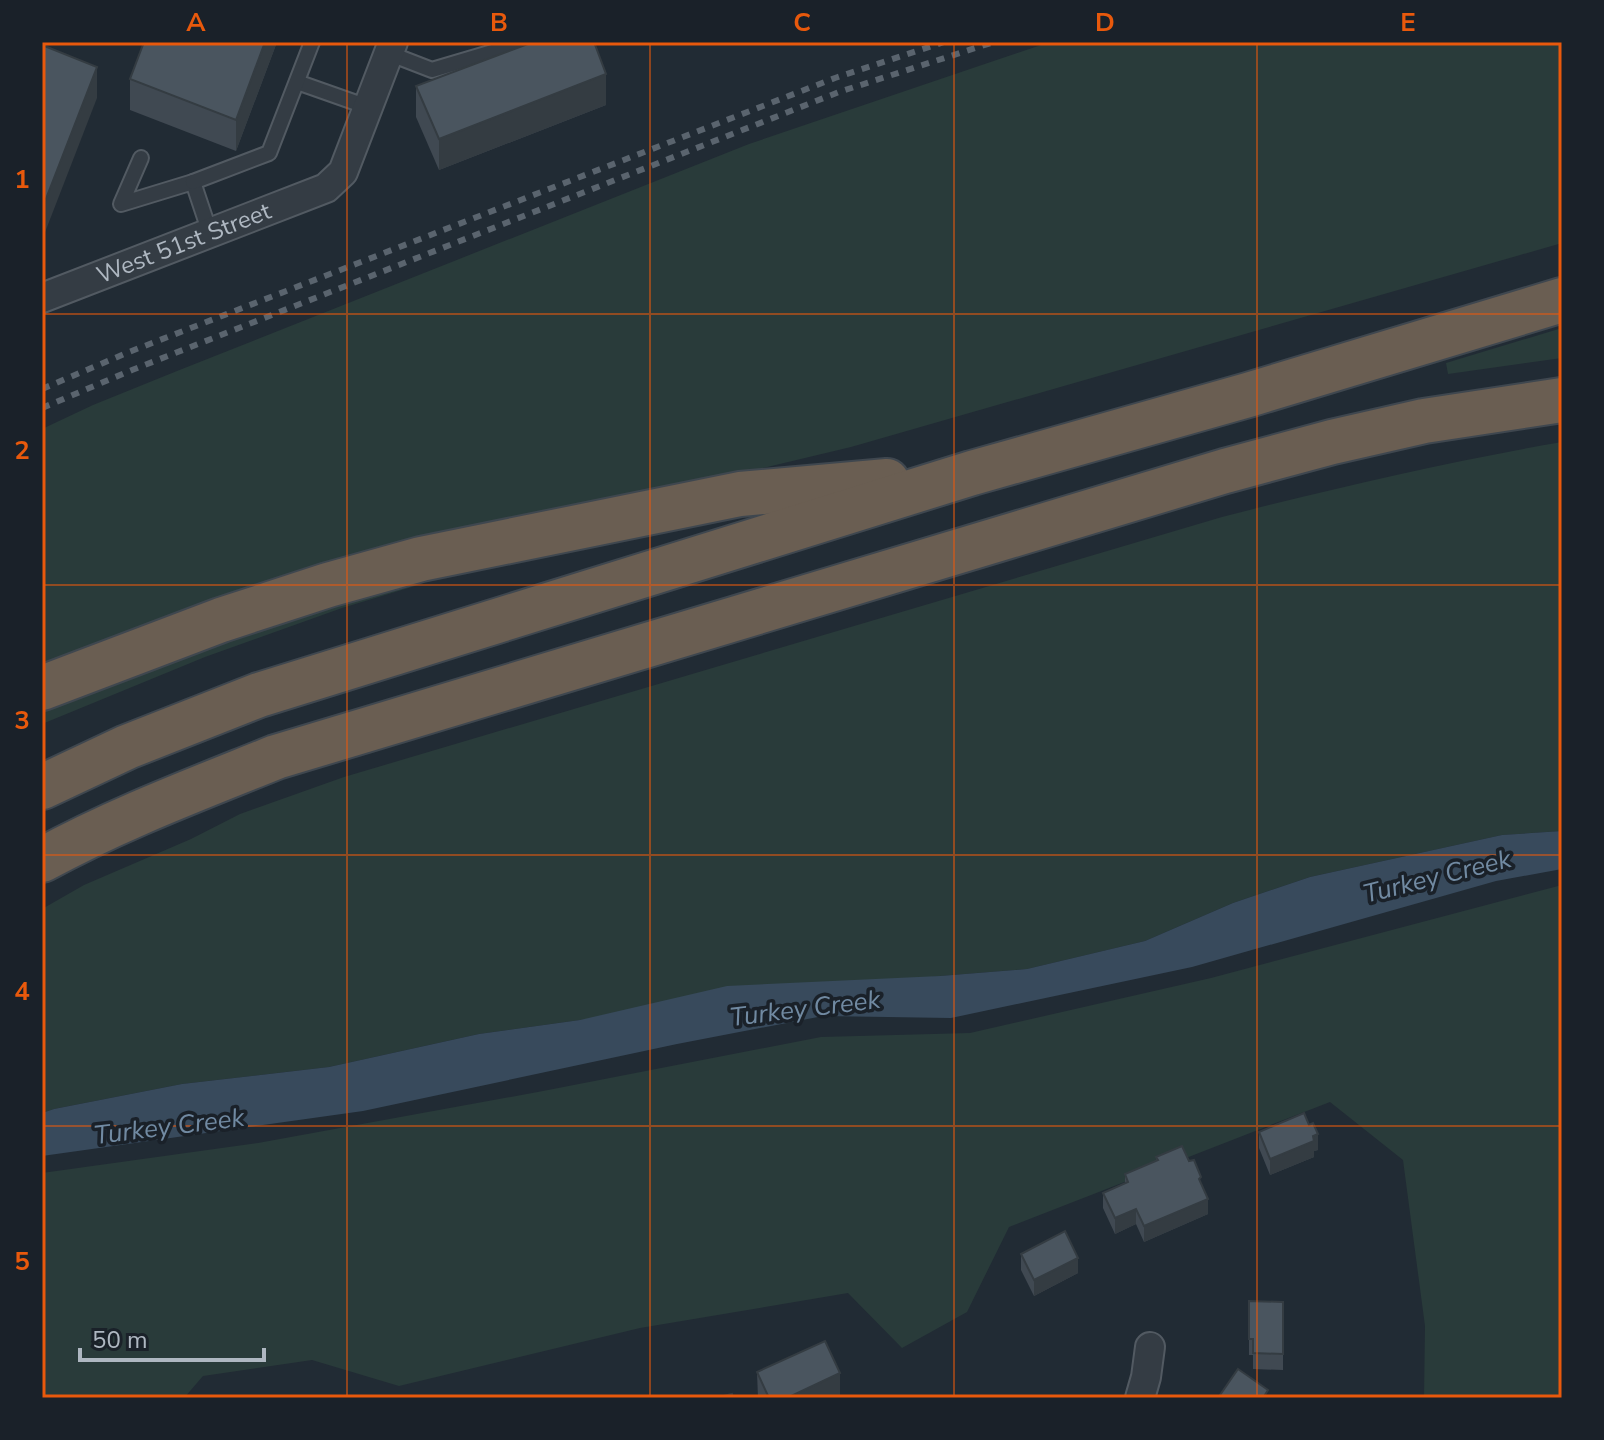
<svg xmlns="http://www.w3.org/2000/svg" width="1604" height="1440" viewBox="0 0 1604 1440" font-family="'Nunito Sans',sans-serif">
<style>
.green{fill:#293b3a}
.water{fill:#384a5c}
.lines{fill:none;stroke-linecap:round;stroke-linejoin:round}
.lane-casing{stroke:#525a62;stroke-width:18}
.street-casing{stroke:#525a62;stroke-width:32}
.highway-casing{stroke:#3f474f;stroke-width:48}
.lane{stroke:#343c44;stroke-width:14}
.street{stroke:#343c44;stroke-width:28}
.highway{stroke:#6a5e52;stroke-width:44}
.rail{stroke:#5a646e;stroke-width:6;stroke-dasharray:8 8;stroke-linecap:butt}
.wall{fill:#404952}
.shaded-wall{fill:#343c42}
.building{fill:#4a555f;stroke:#343c42;stroke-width:2}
.grid{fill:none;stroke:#e8590c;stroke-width:2;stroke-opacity:0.55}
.labels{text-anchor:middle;stroke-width:7;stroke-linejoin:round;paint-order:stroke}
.street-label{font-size:24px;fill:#aeb7c1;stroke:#1a2129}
.water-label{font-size:26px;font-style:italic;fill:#718aa2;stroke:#1a2129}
.neatline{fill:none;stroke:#e8590c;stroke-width:3}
.grid-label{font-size:26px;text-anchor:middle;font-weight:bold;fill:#e8590c}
</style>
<rect width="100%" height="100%" fill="#212b34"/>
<g class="green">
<polygon points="1050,42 1562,42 1562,243 851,447 755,470 431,535 42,671 42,429 93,405 177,371 749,144"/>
<polygon points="1562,328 1562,358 1448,374 1446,363"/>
<path d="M1562 442V831L1502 835 1310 877 1233 903 1145 941 1027 969 940 976 580 1020 479 1034 329 1067 182 1084 54 1109 42 1113V909L84 885 191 839 240 814 344 777 1222 517C1335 488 1447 462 1562 442Z"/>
<polygon points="425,583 342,608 205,657 42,724 42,711 282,619"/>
<polygon points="1562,885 1562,1398 1424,1398 1425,1326 1403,1160 1330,1102 1009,1227 967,1312 902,1348 848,1293 640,1328 399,1386 312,1360 203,1376 184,1398 42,1398 42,1173 258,1143 543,1091 821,1037 970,1033 1211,978"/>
</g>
<polygon class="water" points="1562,831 1562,869 1496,881 1192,967 951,1018 823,1016 677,1044 363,1111 42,1156 42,1113 54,1109 182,1084 329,1067 479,1034 580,1020 727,986 940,976 1027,969 1145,941 1233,903 1310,877 1502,835"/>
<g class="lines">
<defs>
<g id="lane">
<polyline points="388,53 432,70 526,42"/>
<polyline points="297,82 368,107"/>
<polyline points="141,158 121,204 193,182 210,233"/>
<polyline points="193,182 269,153 312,42"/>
</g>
<g id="street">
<path id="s1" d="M42 298 326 188 343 172 393 42"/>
<polyline points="1140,1398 1146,1377 1150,1347"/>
</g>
<g id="highway">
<polyline points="42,688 221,620 328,585 421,559 740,494 887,481"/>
<polyline points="42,787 127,747 259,695 972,473 1248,395 1562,300"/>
<path d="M42 860C117 819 197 789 276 757L1225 471 1332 442 1424 421 1562 400"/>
</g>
</defs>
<use href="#lane" class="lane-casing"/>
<use href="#street" class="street-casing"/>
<use href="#highway" class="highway-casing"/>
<use href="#lane" class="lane"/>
<use href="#street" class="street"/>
<use href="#highway" class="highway"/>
<g class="rail">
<polyline points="42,389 129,352 835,78 944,42"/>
<polyline points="42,408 132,370 839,92 994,42"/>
</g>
</g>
<g class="wall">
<polygon points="144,42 277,42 236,151 130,110 130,79"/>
<polygon points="416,86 606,105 439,170 416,117"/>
<polygon points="1259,1132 1318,1150 1314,1151 1314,1157 1270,1175 1259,1148"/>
<polygon points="1156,1157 1201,1184 1208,1214 1144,1242 1136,1224 1115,1234 1103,1208 1103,1193 1125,1183 1125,1174 1156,1161"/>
<polygon points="1021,1254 1078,1273 1034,1296 1021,1270"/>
<polygon points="1249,1301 1283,1302 1283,1370 1253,1369 1253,1355 1249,1355"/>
<polygon points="757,1372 840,1397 838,1398 758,1398"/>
</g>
<g class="shaded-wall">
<polygon points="265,42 277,42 236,151 236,120"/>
<polygon points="97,67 97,98 42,240 42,209"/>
<polygon points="606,74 606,105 439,170 439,139"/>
<polygon points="1318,1134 1318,1150 1314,1151 1314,1157 1270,1175 1270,1159"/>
<polygon points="1208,1199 1208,1214 1144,1242 1144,1226"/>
<polygon points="1136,1209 1136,1224 1115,1234 1115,1218"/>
<polygon points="1078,1258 1078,1273 1034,1296 1034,1280"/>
<polygon points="840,1373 840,1397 838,1398 787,1398"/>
</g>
<g class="building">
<polygon points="144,42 265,42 236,120 130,79"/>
<polygon points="533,42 594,42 606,74 439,139 416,86"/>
<polygon points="42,45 97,67 42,209"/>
<polygon points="1304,1113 1309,1125 1313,1123 1318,1134 1313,1136 1314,1141 1270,1159 1259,1132"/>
<polygon points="1182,1146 1189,1161 1194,1160 1201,1177 1199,1179 1208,1199 1144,1226 1136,1209 1115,1218 1103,1193 1128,1182 1125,1174 1158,1160 1156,1157"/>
<polygon points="1065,1231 1078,1258 1034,1280 1021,1254"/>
<polygon points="1249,1301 1283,1302 1283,1354 1253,1353 1253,1339 1249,1339"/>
<polygon points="825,1341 840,1373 787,1398 769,1398 757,1372"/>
<polygon points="1238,1369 1268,1390 1263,1398 1218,1398"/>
<polygon points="732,1394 733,1398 715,1398"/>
</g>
<path class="grid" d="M347 42V1398M650 42V1398M954 42V1398M1257 42V1398M42 314H1562M42 585H1562M42 855H1562M42 1126H1562"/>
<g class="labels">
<g class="street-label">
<text dy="8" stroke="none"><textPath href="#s1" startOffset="152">West 51st Street</textPath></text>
</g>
<g class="water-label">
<text transform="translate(1437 876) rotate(-14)" y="9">Turkey Creek</text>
<text transform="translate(805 1008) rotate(-7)" y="9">Turkey Creek</text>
<text transform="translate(169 1126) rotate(-7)" y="9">Turkey Creek</text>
</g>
</g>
<rect width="1604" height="1440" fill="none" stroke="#1a2129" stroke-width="88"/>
<path d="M80 1348v12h184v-12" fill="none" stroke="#aeb7c1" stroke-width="4"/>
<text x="92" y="1348" font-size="24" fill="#aeb7c1" stroke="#1a2129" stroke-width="6" paint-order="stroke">50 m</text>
<rect x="44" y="44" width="1516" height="1352" class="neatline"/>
<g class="grid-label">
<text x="196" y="31">A</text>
<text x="499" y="31">B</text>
<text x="802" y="31">C</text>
<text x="1105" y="31">D</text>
<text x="1408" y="31">E</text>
<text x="22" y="188">1</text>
<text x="22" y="459">2</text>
<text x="22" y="729">3</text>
<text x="22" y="1000">4</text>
<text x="22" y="1270">5</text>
</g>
</svg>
